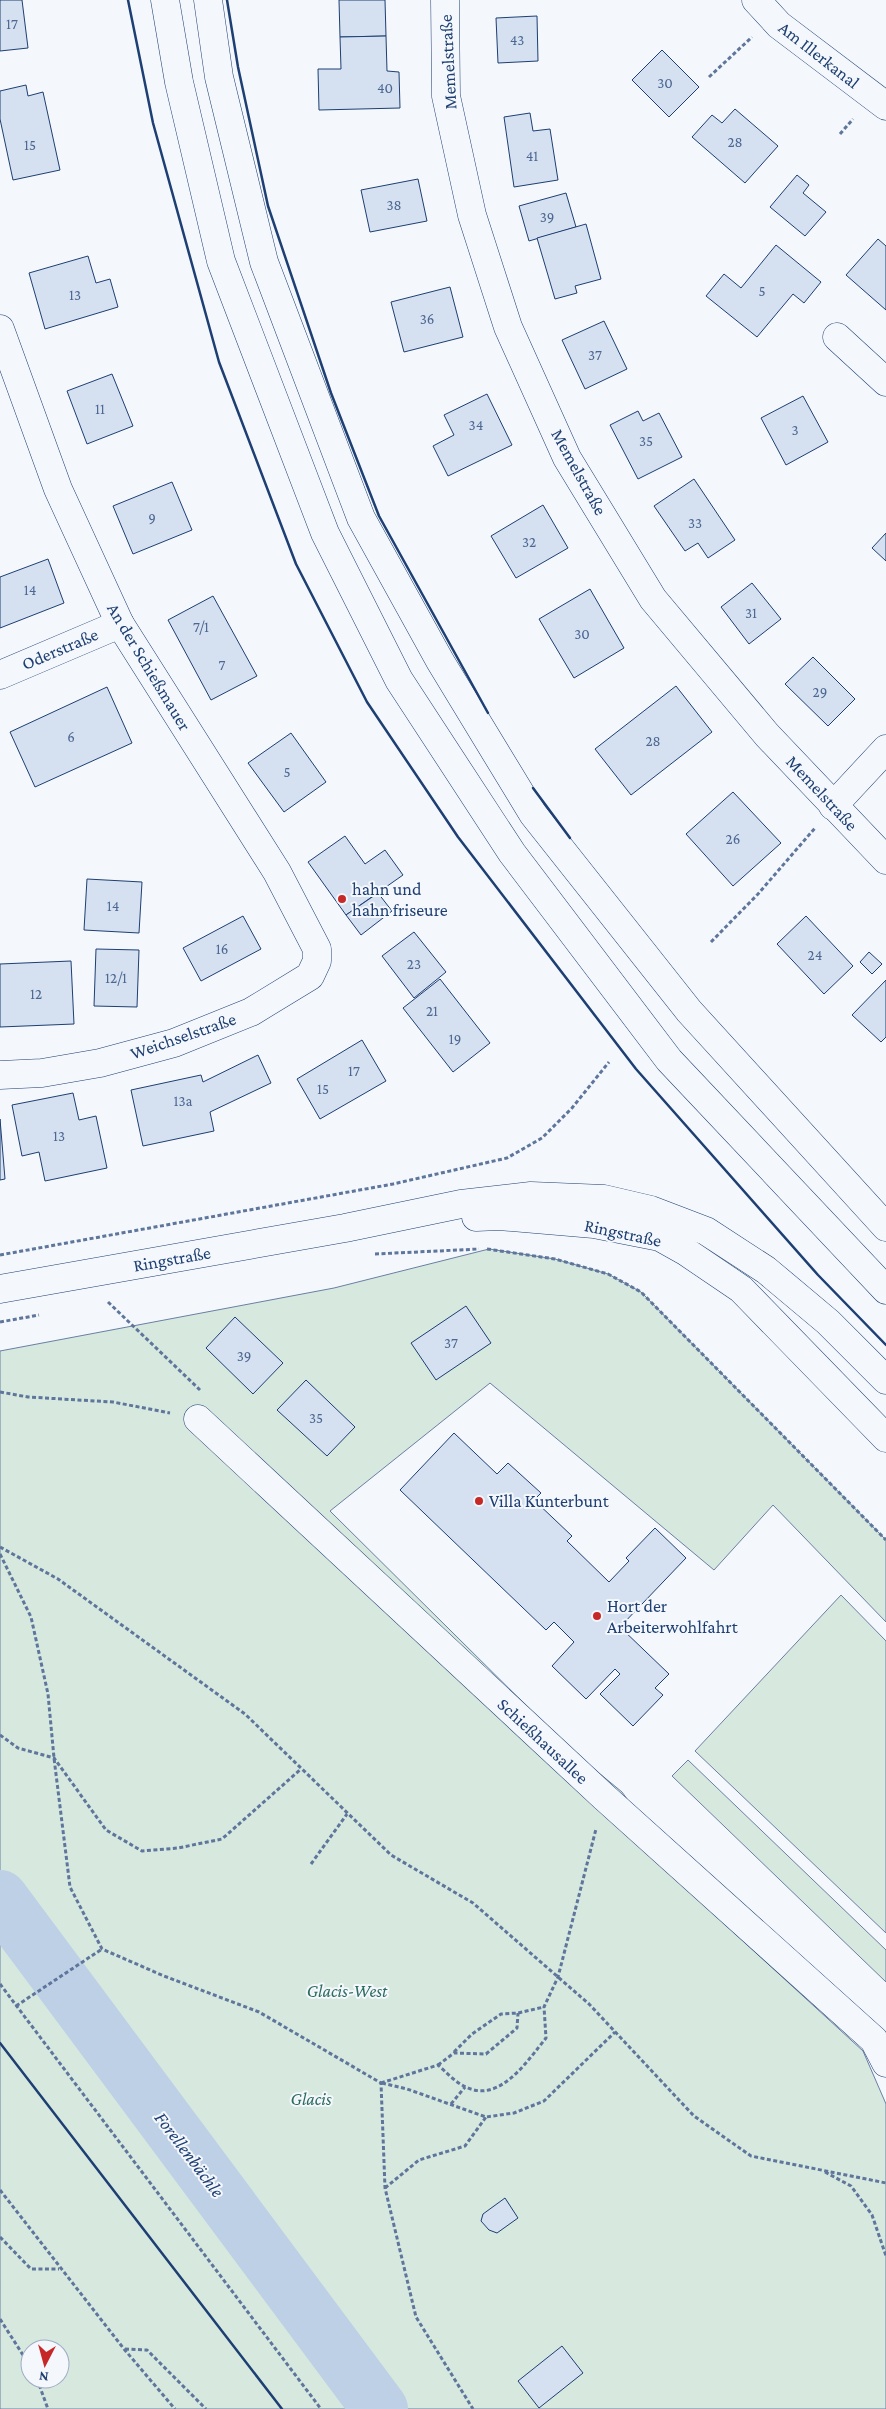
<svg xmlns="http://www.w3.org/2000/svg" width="886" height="2409" viewBox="0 0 886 2409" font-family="'Crimson Pro',serif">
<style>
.green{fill:#d7e8df;stroke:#687fa3;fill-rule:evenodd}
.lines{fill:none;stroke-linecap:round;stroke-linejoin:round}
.river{stroke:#bed0e5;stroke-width:56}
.building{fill:#d5e0f0;stroke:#1d3f73}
.minor-casing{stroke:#1d3f73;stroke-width:29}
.secondary-casing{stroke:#1d3f73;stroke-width:29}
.trunk-casing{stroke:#1d3f73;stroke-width:29}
.path{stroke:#5e769c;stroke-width:3;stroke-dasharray:4 2.5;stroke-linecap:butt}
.minor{stroke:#f4f7fb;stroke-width:28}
.secondary{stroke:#f4f7fb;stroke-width:28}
.trunk{stroke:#f4f7fb;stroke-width:28}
.wall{stroke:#1d3f73;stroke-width:2.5}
.poi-dot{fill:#c62828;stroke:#f4f7fb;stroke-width:2}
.labels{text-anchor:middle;stroke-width:4;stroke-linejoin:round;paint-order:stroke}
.number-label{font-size:15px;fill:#4b6792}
.street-label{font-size:18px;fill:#1d3f73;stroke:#f4f7fb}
.poi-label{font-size:18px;fill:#1d3f73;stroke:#f4f7fb;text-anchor:start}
.park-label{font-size:18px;font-style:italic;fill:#2c6c60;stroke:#f4f7fb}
.water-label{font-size:19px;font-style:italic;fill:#1d3f73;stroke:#f4f7fb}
</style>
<rect width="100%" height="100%" fill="#f4f7fb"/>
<g class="green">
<path d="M489 1249 555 1259 608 1274 641 1292 886 1540V1622L773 1505 714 1570 490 1383 330 1511 571 1750 622 1792 707 1908 863 2051 886 2104V2409H0V1351L334 1288ZM30 2349H60V2379H30Z"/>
<polygon points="841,1595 886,1641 886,1933 695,1751"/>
<polygon points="688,1760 886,1950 886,1982 672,1776"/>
</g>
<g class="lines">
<polyline class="river" points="0,1898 380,2409"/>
</g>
<g class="building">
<polygon points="0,0 22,0 28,48 0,51"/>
<polygon points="339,0 385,0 386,36 340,37"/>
<polygon points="537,16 538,61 498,63 496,18"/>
<polygon points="386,36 387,71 399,72 400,108 319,110 318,69 341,69 340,37"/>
<polygon points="662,50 699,87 669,117 632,80"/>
<polygon points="26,85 28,96 43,92 60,170 13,180 0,119 0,91"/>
<polygon points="735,109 778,146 745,183 692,137 712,115 722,123"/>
<polygon points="530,113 533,131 550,129 558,180 514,187 504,117"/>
<polygon points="797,175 809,185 803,193 826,212 805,236 770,207"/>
<polygon points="418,179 427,221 370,232 361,190"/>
<polygon points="566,193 576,227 529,241 519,206"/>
<polygon points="586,224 601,279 575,286 577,293 555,299 537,238"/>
<polygon points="878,239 886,246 886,310 846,275"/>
<polygon points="776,245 821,282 804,303 793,294 757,337 706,296 724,274 741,288"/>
<polygon points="88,256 96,283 110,279 118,307 45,329 29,273"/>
<polygon points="450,287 463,337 404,352 391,302"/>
<polygon points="604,321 627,369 585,389 562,340"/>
<polygon points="112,374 133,426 87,444 67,391"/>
<polygon points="487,394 512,445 448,476 433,446 454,435 444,415"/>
<polygon points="803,396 828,442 786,465 761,418"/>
<polygon points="638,411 643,421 659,413 682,457 638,479 610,425"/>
<polygon points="694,479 735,540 708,558 698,543 685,551 654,506"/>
<polygon points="172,482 192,530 133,554 113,506"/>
<polygon points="543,505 568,548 516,578 491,536"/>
<polygon points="886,533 886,561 872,548"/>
<polygon points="48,559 64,603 0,628 0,577"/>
<polygon points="752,583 781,619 749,644 721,607"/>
<polygon points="590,589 624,648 574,678 539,619"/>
<polygon points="213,596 257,676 211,700 168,620"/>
<polygon points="813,657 855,699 828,726 785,684"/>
<polygon points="676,686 712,732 631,795 595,749"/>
<polygon points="107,687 132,743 35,787 10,732"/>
<polygon points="291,733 326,782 284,812 248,763"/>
<polygon points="733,792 781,843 733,886 686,834"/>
<polygon points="345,836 365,864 385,850 403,875 346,915 308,862"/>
<polygon points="87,879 142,882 139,933 84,930"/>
<polygon points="378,893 392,911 361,935 346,915"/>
<polygon points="243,916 261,949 201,981 183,948"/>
<polygon points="806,916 853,966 824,994 777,944"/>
<polygon points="414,932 446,972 414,998 382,956"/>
<polygon points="96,949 139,950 137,1007 94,1006"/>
<polygon points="869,952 882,964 872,974 860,962"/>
<polygon points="71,961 74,1024 0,1027 0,964"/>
<polygon points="440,979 490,1043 453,1072 403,1008"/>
<polygon points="886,980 886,1037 881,1042 852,1015"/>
<polygon points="362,1040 386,1081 320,1119 297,1079"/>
<polygon points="258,1055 271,1083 210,1112 214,1131 143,1146 131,1090 201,1075 203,1082"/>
<polygon points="73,1093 79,1120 96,1116 107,1168 45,1181 39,1152 22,1156 12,1105"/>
<polygon points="0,1119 5,1179 0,1180"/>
<polygon points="466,1306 491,1343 436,1380 411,1343"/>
<polygon points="235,1317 283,1363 253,1394 206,1348"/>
<polygon points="306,1380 355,1427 327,1456 277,1410"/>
<polygon points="454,1433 497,1474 508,1463 541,1493 534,1500 572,1536 567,1541 609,1582 629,1561 626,1558 655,1528 686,1558 620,1627 669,1674 655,1688 663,1695 633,1726 600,1694 620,1674 615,1669 586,1699 552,1666 574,1642 554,1622 546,1630 400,1490"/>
<polygon points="505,2198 518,2218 497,2233 489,2230 481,2221 483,2214"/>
<polygon points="562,2346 583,2373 539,2408 518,2381"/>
</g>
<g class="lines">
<defs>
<g id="minor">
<polyline points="445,0 446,96 472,215 508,327 567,458 653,599 767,735 886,860"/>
<polyline points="756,0 779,25 886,106"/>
<polyline points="0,329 58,489 120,624 277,872 317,949 317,961 310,976 251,1012 174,1043 100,1063 42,1073 0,1075"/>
<polyline points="837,337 886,382"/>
<polyline points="0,675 120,624"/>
<polyline points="833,806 886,749"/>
<polyline points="198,1419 604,1797 874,2040 886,2063"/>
</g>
<g id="secondary">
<polyline points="476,1217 499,1216 594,1224 660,1237 685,1251 741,1289 886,1438"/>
<polyline points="0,1289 345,1228 461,1204 531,1196 604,1199 651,1210 706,1231 766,1270 828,1322 886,1380"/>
</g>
<g id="trunk">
<polyline points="165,0 179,82 221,261 325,533 399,680 512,853 669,1060 886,1290"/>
<polyline points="208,0 219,77 264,262 361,518 440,661 533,814 689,1011 886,1227"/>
</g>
</defs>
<use href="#minor" class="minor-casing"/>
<use href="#secondary" class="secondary-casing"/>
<use href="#trunk" class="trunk-casing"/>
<g class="path">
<polyline points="709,77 752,37"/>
<polyline points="840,134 853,119"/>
<polyline points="711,942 758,894 815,828"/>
<polyline points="487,1249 555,1259 608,1274 641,1292 886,1540"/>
<polyline points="375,1254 479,1249"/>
<polyline points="0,1255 393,1184 507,1158 542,1138 572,1108 609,1062"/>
<polyline points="108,1302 200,1390"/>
<polyline points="0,1322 39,1315"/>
<polyline points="0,1392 28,1397 113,1402 170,1413"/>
<polyline points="0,1547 58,1579 245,1714 391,1855 473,1903 589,2004 694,2116 751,2156 886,2183"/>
<polyline points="0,1554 31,1617 48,1694 54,1758 70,1887 102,1949 164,1976 259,2012 381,2083 385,2188 416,2317 473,2409"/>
<polyline points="0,1735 18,1748 54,1758 106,1830 142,1851 178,1848 222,1839 301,1769"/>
<polyline points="311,1864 347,1814"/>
<polyline points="0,1984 321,2409"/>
<polyline points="16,2006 102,1949"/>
<polyline points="454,2052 472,2034 501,2014 518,2013 544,2007"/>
<polyline points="438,2065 454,2053 486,2054 517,2028 518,2013"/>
<path d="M381 2083 438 2065C446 2072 456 2083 466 2087 500 2104 528 2060 546 2038L544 2007 558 1977 596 1829"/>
<polyline points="382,2083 407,2089 486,2117 514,2113 544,2101 615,2032"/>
<polyline points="451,2104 465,2087"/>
<polyline points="825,2172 851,2186 872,2215 886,2256"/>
<polyline points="385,2188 419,2160 465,2146 486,2117"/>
<polyline points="0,2190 124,2349 175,2409"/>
<polyline points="0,2237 31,2269 59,2269"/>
<polyline points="0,2319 30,2366"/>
<polyline points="125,2349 147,2350 206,2409"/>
<polyline points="37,2379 48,2409"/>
</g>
<use href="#minor" class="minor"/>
<use href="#secondary" class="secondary"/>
<use href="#trunk" class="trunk"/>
<g class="wall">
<polyline points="128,0 153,123 219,362 296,564 367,702 458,837 636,1069 818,1275 886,1345"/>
<polyline points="227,0 238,67 268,206 331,393 379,516 488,713"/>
<polyline points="533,788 570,838"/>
<polyline points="0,2043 282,2409"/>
</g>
</g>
<g class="poi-dot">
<circle cx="342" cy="899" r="5"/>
<circle cx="479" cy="1501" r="5"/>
<circle cx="597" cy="1616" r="5"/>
</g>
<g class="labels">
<g class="number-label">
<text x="12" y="29">17</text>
<text x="517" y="45">43</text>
<text x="665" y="88">30</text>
<text x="385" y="93">40</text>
<text x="735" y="147">28</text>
<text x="30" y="150">15</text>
<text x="532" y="161">41</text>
<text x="394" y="210">38</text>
<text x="547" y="222">39</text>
<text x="762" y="296">5</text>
<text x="75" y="300">13</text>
<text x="427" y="324">36</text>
<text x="595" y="360">37</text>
<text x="100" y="414">11</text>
<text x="476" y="430">34</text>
<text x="795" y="435">3</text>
<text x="646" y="446">35</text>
<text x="152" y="523">9</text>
<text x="695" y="528">33</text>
<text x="529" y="547">32</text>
<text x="30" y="595">14</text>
<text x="751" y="618">31</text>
<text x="201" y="632">7/1</text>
<text x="582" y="639">30</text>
<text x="222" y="670">7</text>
<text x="820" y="697">29</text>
<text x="71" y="742">6</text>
<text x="653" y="746">28</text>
<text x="287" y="777">5</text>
<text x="733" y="844">26</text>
<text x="113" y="911">14</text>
<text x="222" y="954">16</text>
<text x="815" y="960">24</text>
<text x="414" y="969">23</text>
<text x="116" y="983">12/1</text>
<text x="36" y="999">12</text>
<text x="432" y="1016">21</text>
<text x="455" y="1044">19</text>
<text x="354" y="1076">17</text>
<text x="323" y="1094">15</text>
<text x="183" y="1106">13a</text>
<text x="59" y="1141">13</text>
<text x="451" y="1348">37</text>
<text x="244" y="1361">39</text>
<text x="316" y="1423">35</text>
</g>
<g class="street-label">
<text transform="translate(819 55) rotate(38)" y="6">Am Illerkanal</text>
<text transform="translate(448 62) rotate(-93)" y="6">Memelstraße</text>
<text transform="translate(579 472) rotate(61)" y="6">Memelstraße</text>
<text transform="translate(60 649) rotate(-23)" y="6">Oderstraße</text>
<text transform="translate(149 667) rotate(59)" y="6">An der Schießmauer</text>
<text transform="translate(822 793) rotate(47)" y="6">Memelstraße</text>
<text transform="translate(183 1036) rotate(-19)" y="6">Weichselstraße</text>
<text transform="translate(623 1233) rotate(12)" y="6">Ringstraße</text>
<text transform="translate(172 1259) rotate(-10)" y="6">Ringstraße</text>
<text transform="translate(543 1741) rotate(43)" y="6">Schießhausallee</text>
</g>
<g class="poi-label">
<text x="352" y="895">hahn und<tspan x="352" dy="21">hahn friseure</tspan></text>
<text x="489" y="1507">Villa Kunterbunt</text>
<text x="607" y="1612">Hort der<tspan x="607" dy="21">Arbeiterwohlfahrt</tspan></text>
</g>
<g class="park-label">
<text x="347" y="1997">Glacis-West</text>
<text x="311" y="2105">Glacis</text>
</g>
<g class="water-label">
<text transform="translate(190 2154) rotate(53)" y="7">Forellenbächle</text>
</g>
</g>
<g transform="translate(45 2364) rotate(186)"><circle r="24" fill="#f4f7fb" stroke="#9eadc5"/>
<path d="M0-4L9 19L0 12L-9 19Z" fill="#c62828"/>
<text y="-8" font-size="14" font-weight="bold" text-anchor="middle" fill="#1d3f73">N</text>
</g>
</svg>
